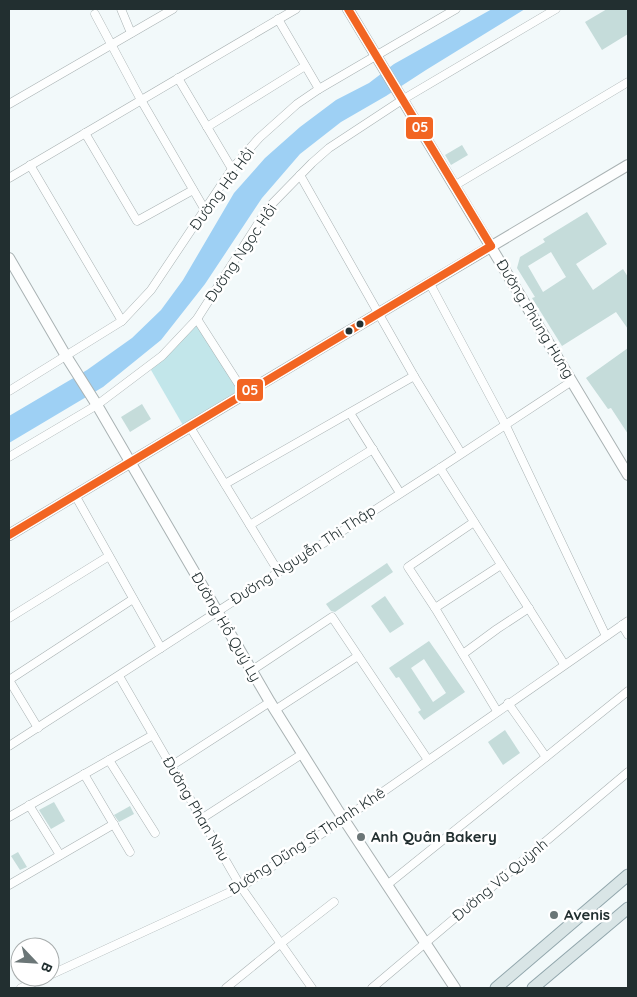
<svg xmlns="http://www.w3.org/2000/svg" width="637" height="997" viewBox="0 0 637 997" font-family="Quicksand,sans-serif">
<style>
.green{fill:#c2e6ea}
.water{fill:#9ed0f4}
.building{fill:#c5dcda;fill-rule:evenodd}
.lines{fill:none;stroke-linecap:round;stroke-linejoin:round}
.street-casing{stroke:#a9b2b3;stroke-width:9}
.secondary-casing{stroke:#a9b2b3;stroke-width:12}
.primary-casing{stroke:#91a6ac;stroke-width:13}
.street{stroke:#fdfefe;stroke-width:8}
.secondary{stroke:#fdfefe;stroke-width:10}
.primary{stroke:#d9e5e6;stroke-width:11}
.bus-1-casing{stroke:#fff;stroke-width:11}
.bus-1{stroke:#f26522;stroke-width:8}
.bus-dot{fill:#222f30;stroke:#fff;stroke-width:2}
.poi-dot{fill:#6b7677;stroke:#fff;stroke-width:2}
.labels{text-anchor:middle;stroke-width:5;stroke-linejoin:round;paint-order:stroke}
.street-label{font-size:15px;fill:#222f30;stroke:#fff}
.poi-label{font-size:15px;font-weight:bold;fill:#222f30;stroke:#fff;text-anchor:start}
.line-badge{stroke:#fff;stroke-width:2}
.badge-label{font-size:14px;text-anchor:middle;font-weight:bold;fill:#fff}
</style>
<rect width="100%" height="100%" fill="#f2f9fa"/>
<polygon class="green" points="197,319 245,394 184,427 151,370"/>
<polygon class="water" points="492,9 525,9 426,70 386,96 341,122 300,154 262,198 205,284 161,340 103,387 9,443 9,416 87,370 132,338 161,310 183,280 234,193 265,158 300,127 336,100 369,83 394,64"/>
<g class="building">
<polygon points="607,9 628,9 628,34 602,50 585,22"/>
<polygon points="462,145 468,155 451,165 445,155"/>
<path d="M587 212 607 244 576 264 593 290 623 269 628 277V329L616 312 562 346 532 298 535 297 517 268 520 257 545 242 543 239ZM551 252 566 277 543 292 528 266Z"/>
<polygon points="628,348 628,434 611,408 608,409 586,378"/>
<polygon points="142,404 151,419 130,432 121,417"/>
<polygon points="387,563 393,572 335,612 331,611 326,604"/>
<polygon points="385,596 404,624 390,633 371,606"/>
<path d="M429 641 465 692 424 720 418 712 421 710 399 677 396 678 389 668ZM424 659 446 693 433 702 411 668Z"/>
<polygon points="505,730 520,753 503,765 488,742"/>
<polygon points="54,802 65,821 51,829 39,810"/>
<polygon points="130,806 134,814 119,822 114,815"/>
<polygon points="18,852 27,867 20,870 11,856"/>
</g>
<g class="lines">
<defs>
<g id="street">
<polyline points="121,9 131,33"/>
<polyline points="95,14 141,100 205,210"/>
<polyline points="278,19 319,89"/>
<polyline points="178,78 232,169"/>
<polyline points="9,104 173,9"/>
<polyline points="207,127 305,66"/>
<polyline points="85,133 137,221 193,190"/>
<polyline points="30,165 122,321"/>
<polyline points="300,175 414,376 461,453"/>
<polyline points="9,178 296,9"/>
<polyline points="454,186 628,82"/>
<polyline points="429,282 506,426 606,636"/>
<polyline points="197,319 245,394"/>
<polyline points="9,391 122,321 151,290 232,169 259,138 297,104 319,89 456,9"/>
<polyline points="350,413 400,493"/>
<polyline points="190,427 278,571"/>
<polyline points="9,457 97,405 162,356 197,319 268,208 312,163 329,148 402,100 556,9"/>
<polyline points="440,468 564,664"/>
<polyline points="225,484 414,376"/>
<polyline points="75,495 161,648"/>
<polyline points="474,522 408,567 435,608 497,711"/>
<polyline points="250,525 373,449"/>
<polyline points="435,608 501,565"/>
<polyline points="9,618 109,556"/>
<polyline points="622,625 628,635"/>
<polyline points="463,654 497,629 529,608"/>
<polyline points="251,671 332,617 428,760"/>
<polyline points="119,676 241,887 312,988"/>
<polyline points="9,680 133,599"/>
<polyline points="9,680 38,728"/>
<polyline points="508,703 546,757"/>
<polyline points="275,710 358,656"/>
<polyline points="9,746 440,468 572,381"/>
<polyline points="109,760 155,833"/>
<polyline points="171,766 270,702"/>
<polyline points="84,774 130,852"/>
<polyline points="29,805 60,855"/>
<polyline points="9,817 153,735"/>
<polyline points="201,819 302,754"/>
<polyline points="9,885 114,824"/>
<polyline points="387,885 628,691"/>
<polyline points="50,975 241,887 344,819 628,621"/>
<polyline points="21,988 46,977"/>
<polyline points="226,988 280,944 334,902"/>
<polyline points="372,988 628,772"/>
</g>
<g id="secondary">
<polyline points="348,9 628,475"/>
<polyline points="9,258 66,356 97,405 270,702 337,809 455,988"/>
<path d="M9 535C215 412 421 287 628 165"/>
</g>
<g id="primary">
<polyline points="496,988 628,875"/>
<polyline points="533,988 628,908"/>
</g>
</defs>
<use href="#street" class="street-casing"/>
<use href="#secondary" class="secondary-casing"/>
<use href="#primary" class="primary-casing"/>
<use href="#street" class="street"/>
<use href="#secondary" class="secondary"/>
<use href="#primary" class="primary"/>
<defs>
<g id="bus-1">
<polyline points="348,9 491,246"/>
<polyline points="9,535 491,246"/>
</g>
</defs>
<use href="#bus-1" class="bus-1-casing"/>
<use href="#bus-1" class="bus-1"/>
</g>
<g class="bus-dot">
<circle cx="360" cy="324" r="4.5"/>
<circle cx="349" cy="331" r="4.5"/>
</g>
<g class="poi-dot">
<circle cx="361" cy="837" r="5"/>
<circle cx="554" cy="915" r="5"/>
</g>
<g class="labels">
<g class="street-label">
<text transform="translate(222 189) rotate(-54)" y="5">Đường Hà Hồi</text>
<text transform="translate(241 253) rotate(-56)" y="5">Đường Ngọc Hồi</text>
<text transform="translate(535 319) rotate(59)" y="5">Đường Phùng Hưng</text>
<text transform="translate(303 555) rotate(-33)" y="5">Đường Nguyễn Thị Thập</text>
<text transform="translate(226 627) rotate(60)" y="5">Đường Hồ Quý Ly</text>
<text transform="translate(196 809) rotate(60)" y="5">Đường Phan Nhu</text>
<text transform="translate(307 841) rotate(-33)" y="5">Đường Dũng Sĩ Thanh Khê</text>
<text transform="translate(500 880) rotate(-40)" y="5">Đường Vũ Quỳnh</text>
</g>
<g class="poi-label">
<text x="371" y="842">Anh Quân Bakery</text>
<text x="564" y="920">Avenis</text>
</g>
</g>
<g class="line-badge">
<rect x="405" y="116" width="29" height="24" rx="5" fill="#f26522"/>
<rect x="236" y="378" width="28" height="24" rx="5" fill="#f26522"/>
</g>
<g class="badge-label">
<text x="420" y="132">05</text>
<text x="250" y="395">05</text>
</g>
<rect width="637" height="997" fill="none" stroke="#222f30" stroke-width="20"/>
<g transform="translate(35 962) rotate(115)"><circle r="24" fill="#ffffff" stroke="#a7acac"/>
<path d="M0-4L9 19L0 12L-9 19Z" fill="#6b7677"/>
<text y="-8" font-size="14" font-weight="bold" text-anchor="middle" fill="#222f30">B</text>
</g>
</svg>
